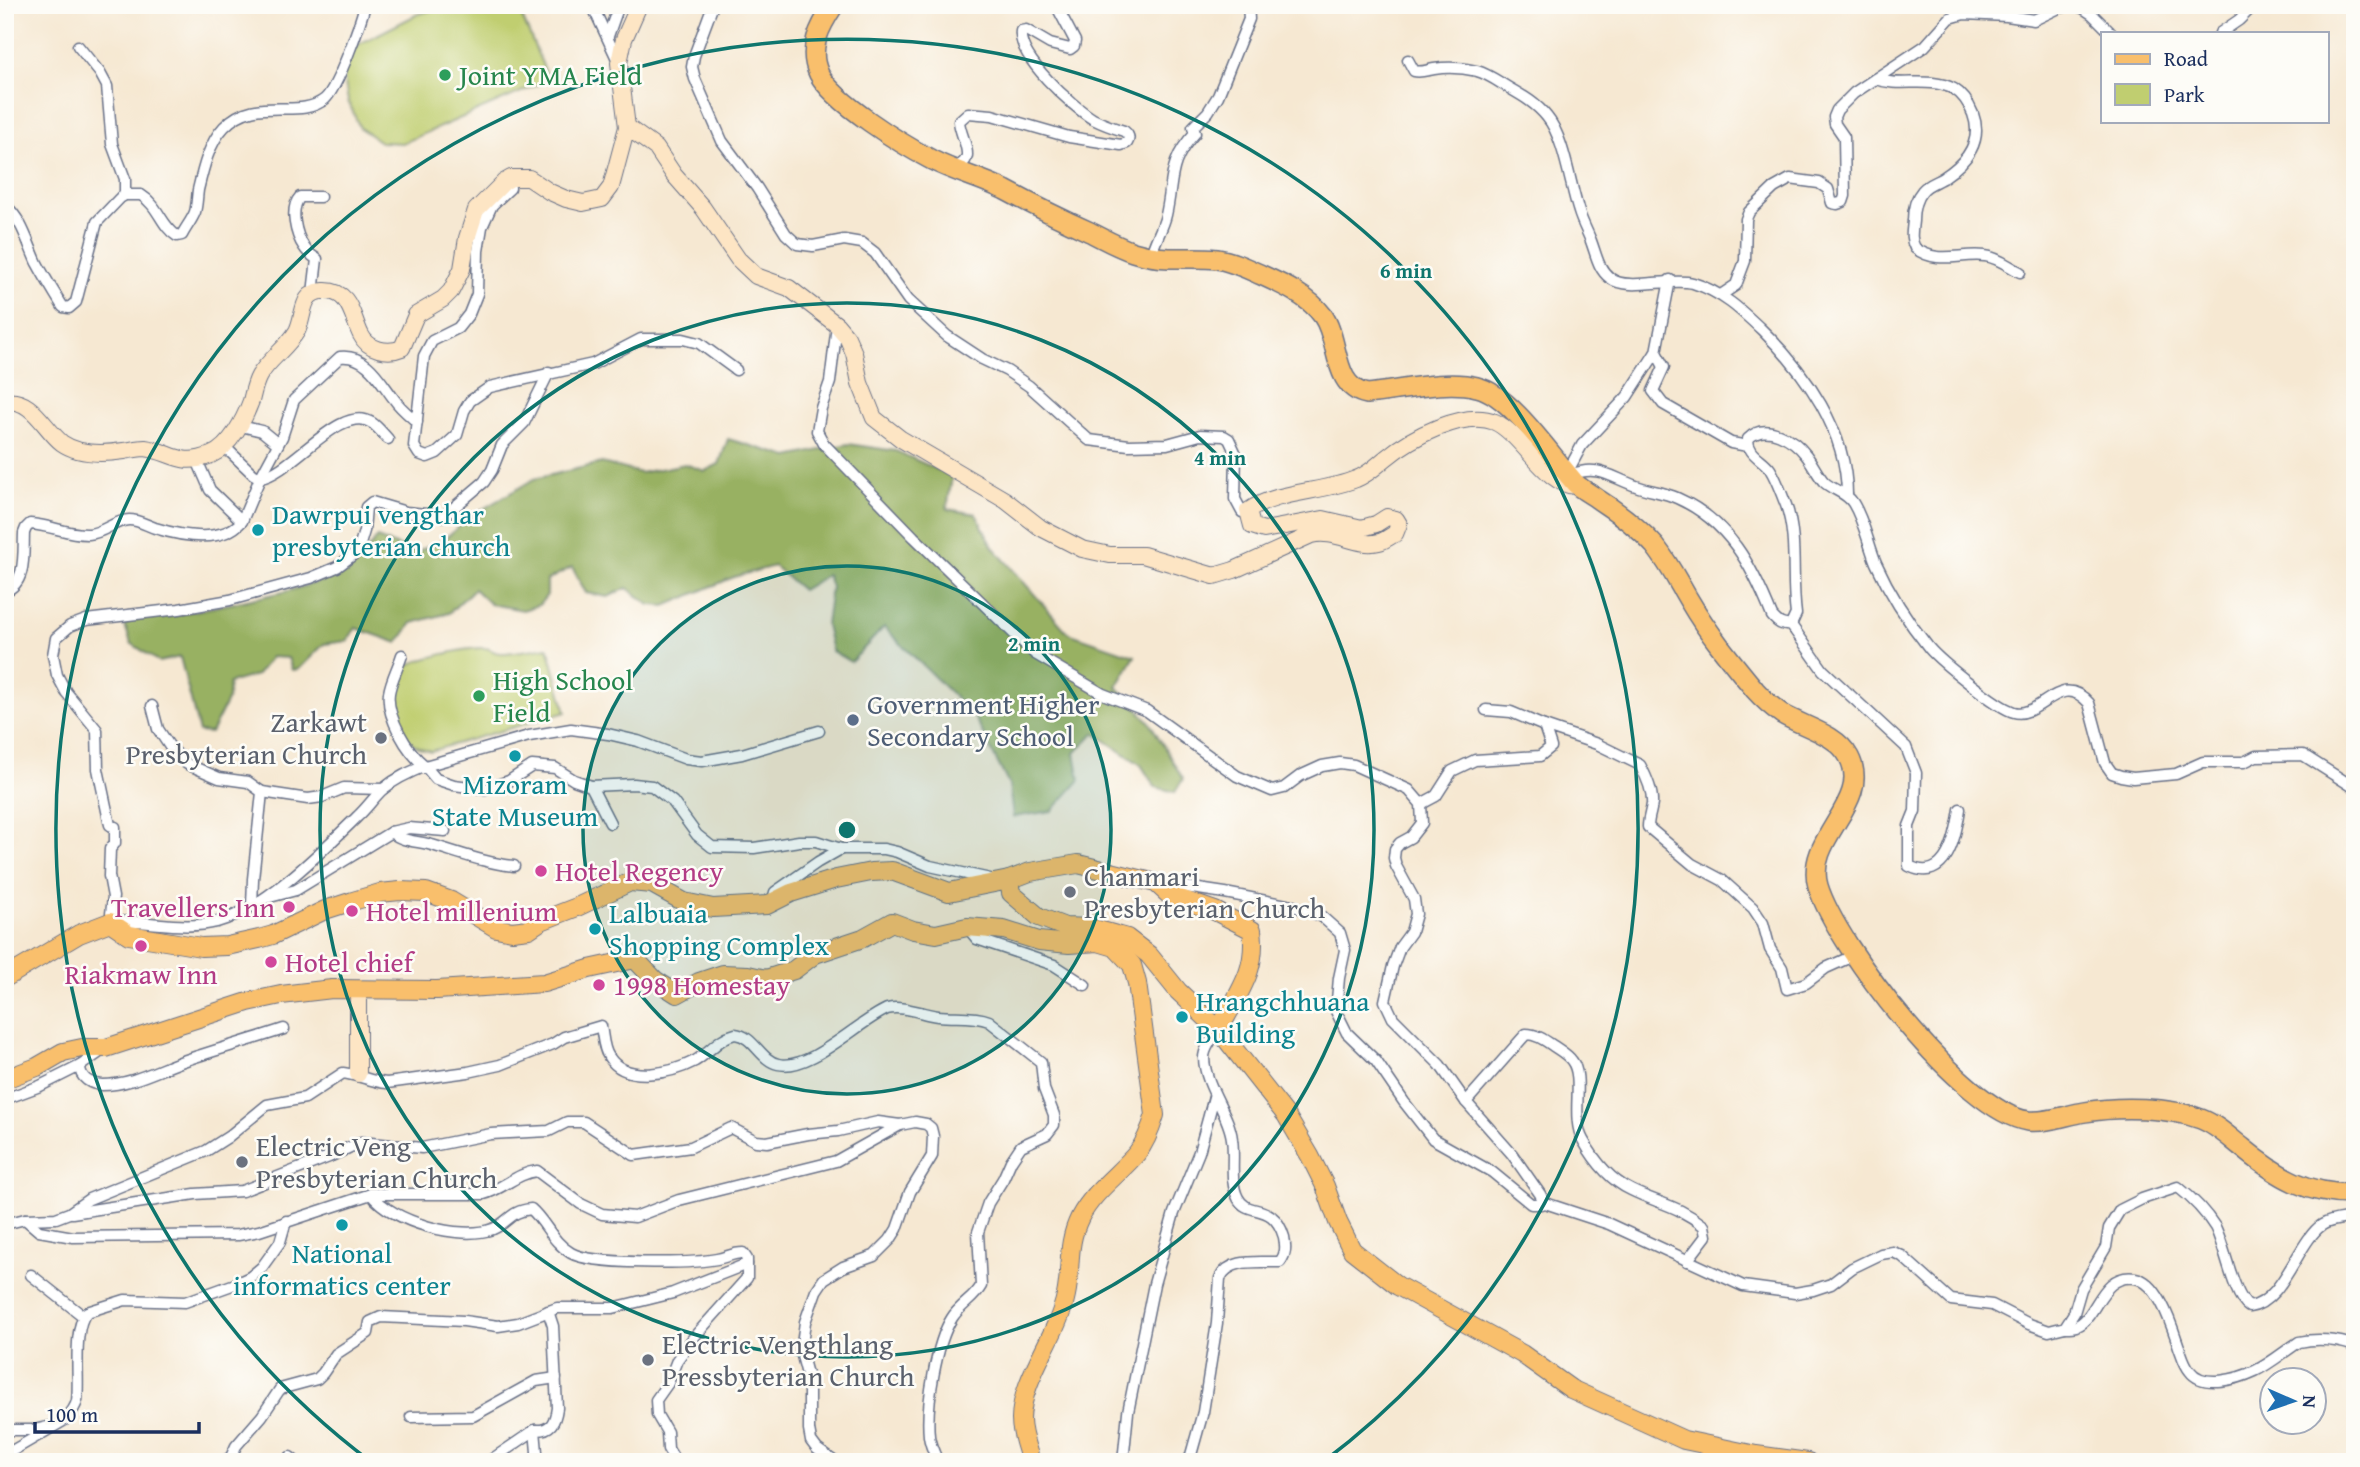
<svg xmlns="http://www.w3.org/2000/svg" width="2360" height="1467" viewBox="0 0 2360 1467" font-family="'Gentium Book Plus',serif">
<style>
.green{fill:#c0ce70;stroke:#6e7e67;stroke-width:2}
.forest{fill:#98b162;stroke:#5a7060;stroke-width:2}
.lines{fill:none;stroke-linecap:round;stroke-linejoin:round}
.street-casing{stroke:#687087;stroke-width:13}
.secondary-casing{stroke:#687087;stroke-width:18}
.primary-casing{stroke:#687087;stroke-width:20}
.highway-casing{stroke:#687087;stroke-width:22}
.street{stroke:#fff;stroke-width:10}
.secondary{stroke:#fde5c4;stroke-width:16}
.primary{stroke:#f9bf6c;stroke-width:18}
.highway{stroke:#f9bf6c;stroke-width:19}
.ring{fill:none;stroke:#0f766e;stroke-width:3.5}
.leisure-dot{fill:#2e9e5b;stroke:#fdfcf7;stroke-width:2.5}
.culture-dot{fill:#0f9aa8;stroke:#fdfcf7;stroke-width:2.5}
.service-dot{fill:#5c6f8a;stroke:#fdfcf7;stroke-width:2.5}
.worship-dot{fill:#6b7280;stroke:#fdfcf7;stroke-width:2.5}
.hotel-dot{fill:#d1479c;stroke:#fdfcf7;stroke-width:2.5}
.labels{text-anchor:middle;stroke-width:5;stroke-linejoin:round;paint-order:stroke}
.leisure-label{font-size:28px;fill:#27864d;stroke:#fdfcf7;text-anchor:start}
.culture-label{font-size:28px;fill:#0d838f;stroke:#fdfcf7;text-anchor:start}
.service-label{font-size:28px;fill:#4e5e75;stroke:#fdfcf7;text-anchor:start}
.worship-label{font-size:28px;fill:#5b616d;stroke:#fdfcf7;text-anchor:start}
.hotel-label{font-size:28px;fill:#b23c85;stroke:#fdfcf7;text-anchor:start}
.centre{fill:#0f766e;stroke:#fdfcf7;stroke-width:3.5}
.ring-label{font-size:21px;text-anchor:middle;font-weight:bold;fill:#0f766e;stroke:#fdfcf7;stroke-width:5;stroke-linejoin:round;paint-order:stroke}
</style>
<rect width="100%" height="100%" fill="#fdfcf7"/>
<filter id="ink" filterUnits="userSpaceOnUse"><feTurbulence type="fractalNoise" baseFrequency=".0143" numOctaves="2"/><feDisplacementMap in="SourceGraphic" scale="14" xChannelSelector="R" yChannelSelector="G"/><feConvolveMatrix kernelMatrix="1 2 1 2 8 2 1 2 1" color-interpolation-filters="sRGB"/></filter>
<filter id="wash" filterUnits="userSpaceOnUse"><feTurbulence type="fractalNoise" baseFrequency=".00686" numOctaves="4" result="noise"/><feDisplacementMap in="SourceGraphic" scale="28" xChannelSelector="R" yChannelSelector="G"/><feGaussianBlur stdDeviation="1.57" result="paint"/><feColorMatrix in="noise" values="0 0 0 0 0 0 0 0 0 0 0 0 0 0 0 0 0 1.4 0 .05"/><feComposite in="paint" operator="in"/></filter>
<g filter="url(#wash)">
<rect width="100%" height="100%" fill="#f6e8d2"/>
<g class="green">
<polygon points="447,5 517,5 549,80 403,143 381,142 360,128 348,101 343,71 355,46 416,15"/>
<path d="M548 647 566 712 431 751C411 747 401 736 398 716 395 703 393 679 403 669 413 659 470 647 485 648 490 648 494 653 500 653 515 653 532 649 548 647Z"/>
</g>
<polygon class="forest" points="728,439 789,457 848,444 896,451 952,476 947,509 976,514 993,547 1068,633 1135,656 1117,687 1149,721 1183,779 1175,792 1155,787 1141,765 1094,733 1075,753 1080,780 1052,811 1013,817 1009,785 974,716 884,627 851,662 832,651 826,625 831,587 827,575 802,590 774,566 734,577 665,606 650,605 627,588 608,597 586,593 572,567 547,580 547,595 539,605 523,610 490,604 474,589 449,613 412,623 398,643 356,628 347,641 324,644 299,669 292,670 288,658 271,657 257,675 229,683 228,699 211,733 199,732 180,657 159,662 131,643 123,620 169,616 229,604 288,591 348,573 377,538 415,552 439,543 473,515 534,479 602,463 640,473 685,464 705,471 719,464"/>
</g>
<g filter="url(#ink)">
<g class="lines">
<defs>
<g id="street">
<polyline points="592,5 619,63"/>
<polyline points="713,5 694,56 692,67 695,79 722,141 757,188 786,234 797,244 813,246 844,240 862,243 875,253 908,300 947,336 982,359 1007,371 1029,386 1089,440 1129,445 1167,444 1200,435 1224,436 1229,439 1236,454 1235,499 1242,512 1248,511"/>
<polyline points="2220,33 2239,20 2254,5"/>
<polyline points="608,36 619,5"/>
<polyline points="78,46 100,73 107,86 112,144 125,179 125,195"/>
<path d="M1408 60 1414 71C1421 73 1427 70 1434 69 1447 67 1464 68 1477 71 1488 74 1499 82 1509 88 1523 96 1537 104 1547 117 1564 137 1570 185 1579 212 1582 222 1587 231 1591 241 1596 254 1598 269 1610 278 1627 292 1670 277 1693 283 1722 292 1741 310 1762 330 1806 373 1847 431 1847 495"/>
<path d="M1875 79C1900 88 1929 76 1954 89 1964 95 1969 104 1973 114 1983 141 1967 162 1944 177 1937 182 1927 184 1922 191 1915 199 1913 212 1913 221 1912 231 1910 239 1915 248 1937 265 1961 253 1985 256 1997 257 2010 267 2020 272"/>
<path d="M951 168C981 162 960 139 959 121L968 113 992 115 1069 137 1121 145 1127 143C1130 138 1129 135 1124 131 1114 128 1103 124 1093 119 1072 106 1017 57 1021 31L1026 30 1050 44 1070 49 1074 46 1075 41 1056 5"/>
<polyline points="509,180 510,188 492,205 482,227 478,251 477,294 469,314 458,328 432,341 424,356 414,446 419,454 427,457 437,453 457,435 464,411 470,401 490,387 593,364 641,339 683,339 699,343 736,370"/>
<path d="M5 205C22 219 28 244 37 263 45 278 54 292 63 307L69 308 76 302 97 222 120 198 125 195H141C159 206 161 226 177 236L182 235C186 227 192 220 195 212 197 205 197 197 198 190 203 169 209 143 224 127 256 93 298 121 325 99 338 87 360 24 365 5"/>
<path d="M1151 256C1154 241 1163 229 1166 215 1174 180 1167 163 1195 133L1193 127 1208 112 1218 96 1249 19 1248 5"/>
<polyline points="1670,280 1656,352 1664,367 1653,391 1663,404 1731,443 1748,446"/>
<path d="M313 293 317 259C312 256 307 252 304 247 296 235 289 209 300 197H320"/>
<polyline points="1721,295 1736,285 1745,261 1746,219 1749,212 1774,188 1790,179 1819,183 1828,189 1832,203 1837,204 1843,202 1845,196 1844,137 1835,124 1834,117 1837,110 1854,93 1925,46 1950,18 1964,14 2007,16 2034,20 2059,8 2074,5 2083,8 2092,14 2111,33"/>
<polyline points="837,325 830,382 821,408 817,431 824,444 914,537 1035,654 1103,694 1147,711 1237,776 1272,791 1284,788 1300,776 1322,766 1340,763 1354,765 1409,790 1421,804 1422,823 1411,837 1400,843 1395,849 1394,858 1396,866 1414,899 1416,914 1411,932 1400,947 1393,966 1385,1001 1393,1018 1440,1065 1466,1102 1512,1154 1540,1194 1542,1198 1541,1204 1531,1204 1492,1172 1433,1139 1404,1102 1376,1061 1347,1033 1336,1011 1339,978 1345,950 1340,933 1321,916 1297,907 1225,893 1159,883"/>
<path d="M549 372 524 423 502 445 492 470 484 482 444 516 406 512 372 502 366 507 364 531 358 551 337 567 311 578 230 600 179 609 86 620 70 626 56 638 53 655 57 675 66 692 97 730 98 769 110 825 115 827V843L110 849 109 876 113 897 110 922C145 919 182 931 217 922 265 909 322 851 358 816 367 808 374 797 383 789 396 778 410 772 425 766L436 779 454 785 485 789 509 781 532 766 555 768 574 780 591 786 634 784 652 786 673 802 697 835 712 847 754 848 799 841H816L841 849H884L897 852 930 866 995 880"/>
<polyline points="244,418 245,427 262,431 278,444"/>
<path d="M225 447 253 474 260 478C292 473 341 402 372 423 378 427 383 434 388 439"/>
<polyline points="197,460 210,490 242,521"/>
<polyline points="1567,473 1582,445 1627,397 1656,352"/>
<path d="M1570 475C1599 464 1610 477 1636 486 1649 491 1664 492 1677 498 1729 521 1752 566 1772 616 1778 623 1782 626 1791 625L1796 614C1791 578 1798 539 1786 505 1781 493 1777 480 1770 469 1762 458 1748 455 1748 439 1765 421 1794 439 1806 455 1813 464 1817 474 1824 482 1834 491 1846 492 1853 503 1864 521 1868 543 1876 563 1889 592 1909 623 1929 648 1941 662 1998 708 2014 712 2040 719 2060 670 2089 703L2105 763 2112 773 2121 776 2133 778 2176 774 2203 762H2244L2256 756 2303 755 2355 788"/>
<path d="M5 591C27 583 23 553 24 533L26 528 30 524C50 525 69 535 89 534 104 533 115 520 129 520 139 520 146 525 155 528 181 536 222 544 242 521L260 478 282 437 294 400 340 357C367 354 380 381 394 399 400 408 409 415 417 422"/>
<path d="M1791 625 1823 670 1906 747 1916 773 1915 811 1909 826V866C1947 885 1956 835 1960 809"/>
<path d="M402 655C398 668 391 680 389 693 386 716 407 752 425 766L529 736 571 729 608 734 638 741 686 759 702 761 742 754 819 731"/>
<polyline points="152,706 158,729 170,747 187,764 219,778 248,782 262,792 253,879 252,906"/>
<polyline points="1486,710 1511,712 1544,726"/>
<polyline points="591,786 610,823"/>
<polyline points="262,792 308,799 322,797 344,788 383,789"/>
<path d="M1421 804 1436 796 1452 771 1475 760 1540 756 1551 747 1544 726 1597 744 1640 765C1646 776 1653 791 1652 804 1651 812 1648 818 1648 827L1692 864 1722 880 1753 908 1763 923 1770 949 1782 968 1787 989 1806 983 1826 968 1855 955"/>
<polyline points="391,832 409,828 445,831"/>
<path d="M266 898 296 890 391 832C401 841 415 841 428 844 457 852 484 863 514 866"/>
<polyline points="773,900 775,892 818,862 841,849"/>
<polyline points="967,927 977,939 1054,965 1085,985"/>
<path d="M106 1048 80 1066C80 1079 91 1084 102 1085 132 1085 159 1069 186 1060 218 1049 251 1040 284 1029"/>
<polyline points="5,1099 40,1086 80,1066"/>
<path d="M1466 1102 1526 1034C1537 1034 1546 1041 1555 1047 1561 1051 1568 1055 1572 1061 1585 1078 1570 1117 1583 1140 1594 1160 1610 1180 1631 1190 1659 1204 1678 1205 1704 1226L1706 1236 1687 1261"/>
<path d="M371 1194H484C503 1189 517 1173 537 1171L581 1204 602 1214 635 1217 679 1200 836 1161 900 1125 915 1122 926 1124 931 1128 933 1136 932 1156 910 1192 897 1229 890 1240 874 1256 843 1267 824 1279 816 1291 805 1322 801 1352 809 1382V1430L811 1441 817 1449 835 1462"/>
<path d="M1542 1202 1609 1224 1743 1286 1795 1293 1813 1290 1831 1284 1852 1268 1881 1254 1893 1252 1902 1256 1951 1300 1992 1305 2029 1324 2049 1331 2065 1327 2074 1313 2081 1289 2106 1247 2109 1228 2120 1210 2142 1199 2178 1187C2192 1198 2205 1211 2215 1227 2225 1246 2233 1296 2249 1307 2283 1303 2298 1241 2322 1225 2331 1219 2344 1219 2355 1217"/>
<polyline points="72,1213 195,1194 242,1191 329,1157 361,1142 422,1148 491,1134 549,1131 567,1122 584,1122 634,1155 691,1147 731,1128 756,1141 767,1142 808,1134 838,1131 878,1122 900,1125"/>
<path d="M25 1219 39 1231 73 1237 238 1235 259 1231 371 1194C392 1222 460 1241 493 1229 509 1222 510 1211 531 1209 546 1222 552 1242 571 1253 591 1265 692 1264 717 1259 727 1257 733 1253 743 1253L747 1259V1278L694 1337 677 1360 668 1383 656 1400 657 1415 667 1432 668 1449 676 1462"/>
<path d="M5 1224 25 1219 56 1218 69 1213 89 1199 206 1151 228 1137 267 1105 305 1098 343 1073C359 1075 372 1082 387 1083L468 1072 500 1065 553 1044 564 1037 601 1026C603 1036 603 1049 609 1057 626 1084 672 1073 695 1061 709 1053 718 1038 735 1034 754 1036 760 1060 778 1064 811 1071 856 1023 887 1009 903 1005 922 1014 938 1016 955 1018 973 1015 989 1021L1041 1062 1044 1089 1054 1115V1125L1047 1134 1021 1146 1011 1161 1003 1179 988 1203 978 1232 981 1286C974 1299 960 1305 952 1318 936 1343 926 1406 929 1436 930 1445 934 1453 938 1462"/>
<polyline points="31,1275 83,1316"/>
<path d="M2065 1327C2069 1327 2073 1327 2076 1326 2098 1318 2100 1273 2135 1278 2159 1282 2172 1327 2179 1347 2182 1355 2184 1364 2190 1371 2203 1389 2238 1379 2255 1371 2270 1364 2285 1351 2299 1342 2317 1338 2338 1340 2355 1346"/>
<polyline points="411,1417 473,1416 536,1381 556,1378"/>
<polyline points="5,1430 34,1430 51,1426"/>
<path d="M5 1455 65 1420C70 1414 75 1409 77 1401 80 1380 72 1327 87 1312L125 1300 185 1302 235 1284 250 1277 262 1267 280 1242 286 1221"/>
<polyline points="290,1457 296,1462"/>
<polyline points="223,1462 231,1457 236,1446 262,1416 280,1389 317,1379 323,1373 336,1354 368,1333 370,1322 381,1317 464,1321 498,1326 518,1323 557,1308 613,1308 673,1293 747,1264"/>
<polyline points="488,1462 535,1430"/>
<path d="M536 1462 537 1452 535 1430C551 1431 555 1422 557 1408L553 1326 548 1311"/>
<polyline points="1123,1462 1128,1412 1154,1284 1174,1213 1199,1152 1214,1097"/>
<path d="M1189 1462 1203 1412 1217 1323 1220 1278C1230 1257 1260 1263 1280 1262 1286 1254 1286 1248 1284 1237 1273 1200 1248 1218 1238 1198 1229 1181 1235 1157 1232 1139 1229 1113 1205 1087 1204 1058 1204 1048 1213 1037 1219 1030"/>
</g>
<g id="secondary">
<polyline points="627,127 619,63 624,39 639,5"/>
<path d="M5 402C32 397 44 429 62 443 79 455 104 454 124 451 131 450 138 448 145 448 171 451 180 468 211 455 230 447 244 420 251 401 253 393 255 383 259 376 269 359 287 348 297 331 305 316 300 292 323 291 351 289 352 318 361 335 368 350 388 354 402 348L416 315 443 299 451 291 462 269 467 238 476 210 504 182 511 178H529L550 192 566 199 583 203 602 199 611 187 627 127 656 148 674 175 703 208 738 259 756 276 789 288 837 325 847 337 854 353 860 383 874 418 901 439 1005 500 1041 528 1082 549 1110 555H1143L1214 576 1234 570 1311 535C1336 529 1357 548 1379 542 1384 541 1390 536 1395 534L1399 524 1396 519 1387 517 1376 524 1362 528 1323 519 1264 530 1252 526 1248 511C1278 490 1322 493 1356 479 1369 474 1376 466 1386 458 1410 438 1464 409 1495 422 1522 434 1548 489 1578 486"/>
<polyline points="358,1074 358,997 361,989"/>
</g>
<g id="primary">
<path d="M1009 880 1030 872 1078 864 1156 883 1169 895 1215 911 1252 930C1258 972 1237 994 1219 1030"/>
<polyline points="5,978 79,934 110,922 129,935 201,947 227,946 259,939 273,935 325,910 353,901 380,893 400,891 426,892 451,901 496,928 512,931 529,929 541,921 577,907 630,882 652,884 684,902 713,908 767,905 791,893 836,879 871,872 892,871 949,892 1009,880 1011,893 1039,917 1065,927 1091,928 1127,938 1149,955 1178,991 1219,1030 1286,1115 1310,1156 1325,1186 1338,1222 1352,1250 1398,1286 1522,1354 1571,1389 1684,1440 1756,1455 1808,1462"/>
<path d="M5 1079 37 1067 63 1052 82 1048H106L248 1002 281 995 332 989 437 990 544 983 589 969 635 959 655 980 677 994 699 982 723 974 748 975 766 979 794 970 815 954 863 938 892 922 913 930 936 934 967 927 1004 930 1039 941 1069 944 1098 942 1115 947 1132 965 1137 983 1155 1115C1151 1128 1146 1142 1137 1153 1118 1175 1094 1191 1080 1217 1066 1245 1072 1267 1066 1295 1058 1336 1021 1378 1021 1420 1021 1434 1027 1448 1031 1462"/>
</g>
<path id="highway" d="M834 5C820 26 807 49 819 74 833 102 903 145 932 160 955 172 981 178 1005 190 1033 205 1061 219 1090 232 1104 239 1118 247 1133 252 1164 262 1187 256 1217 259 1231 261 1244 267 1257 273 1279 283 1308 295 1323 316 1340 340 1332 387 1367 394 1400 391 1445 379 1477 387 1510 394 1552 457 1575 483 1582 490 1591 494 1599 500 1619 513 1639 528 1655 546 1670 565 1678 582 1690 602 1708 633 1732 662 1755 690 1763 699 1772 707 1782 714 1804 727 1837 734 1849 757 1873 803 1804 838 1818 886 1836 946 1964 1112 2028 1121 2047 1123 2066 1115 2085 1112 2119 1106 2169 1107 2201 1119 2217 1125 2230 1138 2243 1148 2278 1177 2308 1195 2355 1194"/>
</defs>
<use href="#street" class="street-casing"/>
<use href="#secondary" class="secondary-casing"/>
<use href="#primary" class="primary-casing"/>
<use href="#highway" class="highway-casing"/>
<use href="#street" class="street"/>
<use href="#secondary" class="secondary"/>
<use href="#primary" class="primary"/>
<use href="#highway" class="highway"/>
</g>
</g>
<circle cx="847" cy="830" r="264" fill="#0f766e" fill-opacity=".12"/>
<g class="ring">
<circle cx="847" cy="830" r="264"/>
<circle cx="847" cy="830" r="527"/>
<path d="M371 1462A791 791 0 1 1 1323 1462"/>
</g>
<g class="leisure-dot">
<circle cx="445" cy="75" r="7"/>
<circle cx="479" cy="696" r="7"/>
</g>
<g class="culture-dot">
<circle cx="258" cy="530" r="7"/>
<circle cx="515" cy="756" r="7"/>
<circle cx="595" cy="929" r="7"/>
<circle cx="1182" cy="1017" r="7"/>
<circle cx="342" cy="1225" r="7"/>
</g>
<circle class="service-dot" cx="853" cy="720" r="7"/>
<g class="worship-dot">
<circle cx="381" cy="738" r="7"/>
<circle cx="1070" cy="892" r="7"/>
<circle cx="242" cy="1162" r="7"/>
<circle cx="648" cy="1360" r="7"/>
</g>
<g class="hotel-dot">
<circle cx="541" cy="871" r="7"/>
<circle cx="289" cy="907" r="7"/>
<circle cx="352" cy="911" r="7"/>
<circle cx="141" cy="946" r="7"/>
<circle cx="271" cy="962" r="7"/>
<circle cx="599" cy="985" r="7"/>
</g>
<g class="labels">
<g class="leisure-label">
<text x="459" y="85">Joint YMA Field</text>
<text x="493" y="690">High School<tspan x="493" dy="32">Field</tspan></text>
</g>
<g class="culture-label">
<text x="272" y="524">Dawrpui vengthar<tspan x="272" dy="32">presbyterian church</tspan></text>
<text x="515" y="794" text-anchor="middle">Mizoram<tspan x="515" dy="32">State Museum</tspan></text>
<text x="609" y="923">Lalbuaia<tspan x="609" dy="32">Shopping Complex</tspan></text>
<text x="1196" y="1011">Hrangchhuana<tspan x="1196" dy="32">Building</tspan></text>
<text x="342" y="1263" text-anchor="middle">National<tspan x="342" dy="32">informatics center</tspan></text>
</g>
<g class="service-label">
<text x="867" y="714">Government Higher<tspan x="867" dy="32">Secondary School</tspan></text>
</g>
<g class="worship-label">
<text x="367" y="732" text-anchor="end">Zarkawt<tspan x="367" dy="32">Presbyterian Church</tspan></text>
<text x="1084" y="886">Chanmari<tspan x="1084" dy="32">Presbyterian Church</tspan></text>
<text x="256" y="1156">Electric Veng<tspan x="256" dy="32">Presbyterian Church</tspan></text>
<text x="662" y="1354">Electric Vengthlang<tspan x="662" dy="32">Pressbyterian Church</tspan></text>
</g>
<g class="hotel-label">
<text x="555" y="881">Hotel Regency</text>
<text x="275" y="917" text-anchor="end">Travellers Inn</text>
<text x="366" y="921">Hotel millenium</text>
<text x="285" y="972">Hotel chief</text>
<text x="141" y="984" text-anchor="middle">Riakmaw Inn</text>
<text x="613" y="995">1998 Homestay</text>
</g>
</g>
<circle cx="847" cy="830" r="10" class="centre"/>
<g class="ring-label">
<text x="1406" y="278">6 min</text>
<text x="1220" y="465">4 min</text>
<text x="1034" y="651">2 min</text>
</g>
<rect width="2360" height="1467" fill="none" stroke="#fdfcf7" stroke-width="28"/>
<rect x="2101" y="32" width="228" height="91" fill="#fdfcf7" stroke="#a3aaba" stroke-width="2"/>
<rect x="2115" y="54" width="35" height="10" fill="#f9bf6c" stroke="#a3aaba" stroke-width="2"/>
<text x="2164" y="66" font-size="21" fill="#1b2f5e">Road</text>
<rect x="2115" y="84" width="35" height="21" fill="#c0ce70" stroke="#a3aaba" stroke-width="2"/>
<text x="2164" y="102" font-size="21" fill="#1b2f5e">Park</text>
<g transform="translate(2293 1401) rotate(92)"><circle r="33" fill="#fdfcf7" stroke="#a3aaba" stroke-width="2"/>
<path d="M0-5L12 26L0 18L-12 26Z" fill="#1f6fb2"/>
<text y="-10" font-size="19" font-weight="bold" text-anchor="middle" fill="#1b2f5e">N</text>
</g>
<path d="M35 1422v10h164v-10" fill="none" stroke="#1b2f5e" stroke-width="3.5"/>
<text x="46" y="1422" font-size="21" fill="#1b2f5e" stroke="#fdfcf7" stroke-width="5" paint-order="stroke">100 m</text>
</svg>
